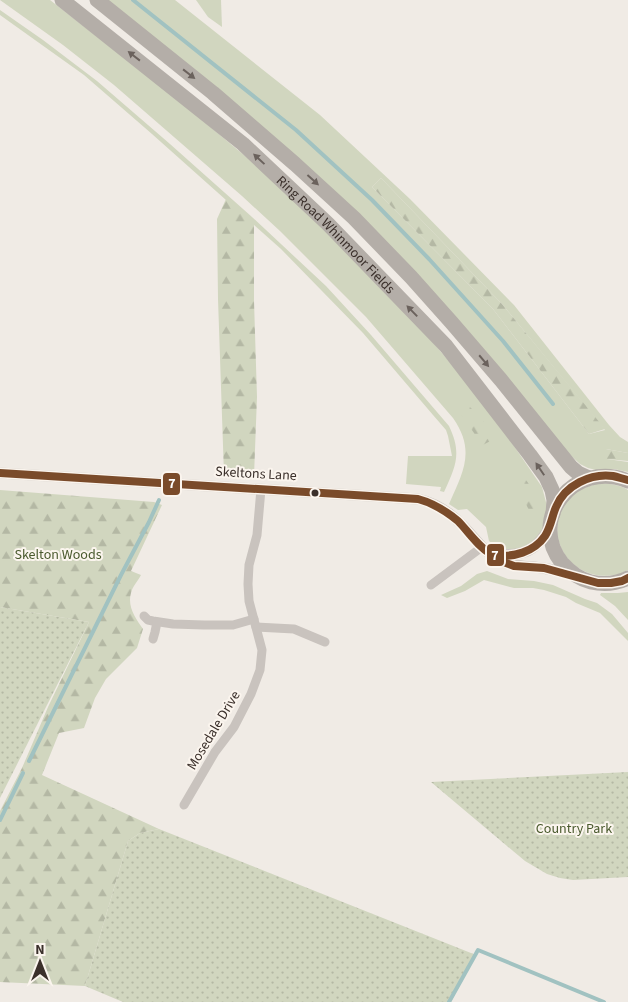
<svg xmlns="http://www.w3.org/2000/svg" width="628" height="1002" viewBox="0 0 628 1002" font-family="'Source Sans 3',sans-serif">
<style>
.green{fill:#d1d6bf;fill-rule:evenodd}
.forest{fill:url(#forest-firs)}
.park{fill:url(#park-dots)}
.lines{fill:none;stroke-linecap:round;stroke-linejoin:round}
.stream{stroke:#a1c2c1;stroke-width:4}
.minor{stroke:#c9c3be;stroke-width:9}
.tertiary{stroke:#c9c3be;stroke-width:11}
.trunk{stroke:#b4aea8;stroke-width:15}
.bus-1-casing{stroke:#fbf5ee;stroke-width:11}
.bus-1{stroke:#7a4b2a;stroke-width:8}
.oneway{fill:#6b625d}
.bus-dot{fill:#3b302b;stroke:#fbf5ee;stroke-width:2}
.labels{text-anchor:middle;stroke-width:4;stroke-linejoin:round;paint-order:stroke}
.street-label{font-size:14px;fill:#3b302b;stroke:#fbf5ee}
.park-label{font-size:14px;fill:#4a5a2e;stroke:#fbf5ee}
.line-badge{stroke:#fbf5ee;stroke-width:2}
.badge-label{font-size:14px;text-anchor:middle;font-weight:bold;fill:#fff}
</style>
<defs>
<pattern id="forest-firs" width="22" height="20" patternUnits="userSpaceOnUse" patternTransform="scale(1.25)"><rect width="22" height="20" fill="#d1d6bf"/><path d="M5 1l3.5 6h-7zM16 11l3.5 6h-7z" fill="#b4b8a4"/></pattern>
<pattern id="park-dots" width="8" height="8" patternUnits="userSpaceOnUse" patternTransform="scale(1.25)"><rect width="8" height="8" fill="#d1d6bf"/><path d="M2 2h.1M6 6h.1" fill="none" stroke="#b4b8a4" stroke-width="1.8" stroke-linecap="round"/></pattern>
</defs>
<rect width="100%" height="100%" fill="#f0ebe5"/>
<g class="green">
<path d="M0 0H50L177 99 251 161 351 254 431 340 488 408 542 487 547 506 544 531 523 549H503L494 545 489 541 486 527 467 509 458 510 449 504C463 472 476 451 453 418L366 317 280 231 242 196 114 85 63 45Z"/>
<path d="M106 0H175L320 115 410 199 514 305 609 425 620 437 628 442V453L606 449 607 459 628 462V472L614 469 596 470 588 468 580 464 567 452 468 331 366 221ZM381 178 502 304 605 430 589 434 493 309 372 187Z"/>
<polygon points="196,0 221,0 222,27 208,17"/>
<path d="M0 10 43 40 97 81 170 144 252 217 326 286 371 335 449 426C462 453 456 466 444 492L440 491 441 487 406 484 408 456H452L448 436 446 430 433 415 363 333 281 249 152 134 84 75 0 15Z"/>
<path d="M599 483C609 484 619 484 628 490V570C623 572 619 575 614 575 566 583 537 526 574 494 581 488 590 486 599 483Z"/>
<polygon points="487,571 508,579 534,581 553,585 585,599 597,603 612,614 628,633 628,641 600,613 576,603 566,597 544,590 533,588 514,588 484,580 465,591 447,598 441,595 461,586 477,574"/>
<polygon points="628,592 628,620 615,606 600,595 601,593 618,593"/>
</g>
<g class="forest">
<polygon points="381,178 502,304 605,429 589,434 493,309 372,187"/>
<polygon points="226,199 254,224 254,301 257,397 254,476 224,475 218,299 217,219"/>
<polygon points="467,404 480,417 496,438 481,446 474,433 456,407"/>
<polygon points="606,449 628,453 628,461 607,459 604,461 588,456"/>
<path d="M523 476C531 487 540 497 533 510H529L514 481Z"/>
<path d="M0 490 154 502 162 505 131 571 141 575C138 581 132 587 131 593 127 607 136 619 143 629L137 648 106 679 95 698 84 728 59 733 42 775 159 829 140 833 128 841 85 986 0 982V811L22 768 48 707 89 622 0 607Z"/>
</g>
<g class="park">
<polygon points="0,607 89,622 0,798"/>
<polygon points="628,772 628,877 573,880 560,878 547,874 525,861 431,782"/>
<polygon points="159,829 476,955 451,1002 123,1002 85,986 128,841 140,833"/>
</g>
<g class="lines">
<g class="stream">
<polyline points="133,0 296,130 372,200 429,259 503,341 553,404"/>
<polyline points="29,761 121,575 149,522 159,500"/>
<polyline points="0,820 23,773"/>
<polyline points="449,1002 478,950 604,1002"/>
</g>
<g class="minor">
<polyline points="431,585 482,547"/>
<polyline points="144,616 148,620 153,621 173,624 204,625 233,625 254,619"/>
<polyline points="256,627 294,629 325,642"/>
<polyline points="153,639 155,632 157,622"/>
<polyline points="184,805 215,752 234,727 251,694 260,670 262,650 249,601 248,584 249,565 257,535 261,489"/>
</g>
<g class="tertiary">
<path d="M0 473 418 499C436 503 452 514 464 527 475 539 485 553 501 561 514 567 529 566 543 568 553 570 563 572 573 575"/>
<path d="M494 554C523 557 538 551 551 524"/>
</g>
<g class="trunk">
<path id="s1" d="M62 0 243 144 328 224 446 346 530 455 546 477 552 490 554 500 553 514"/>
<polyline points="97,0 213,93 295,164 354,218 411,277 452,323 501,380 571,467 578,473 589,478"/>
<path d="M628 481C574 459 527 519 562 563 570 572 579 579 591 582 604 585 616 584 628 578"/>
</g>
<defs>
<g id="bus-1">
<path d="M0 473 418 499C433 503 446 511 458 521 468 531 482 552 494 555 513 558 534 552 545 536 551 527 552 516 556 507 565 485 591 473 613 476 618 477 623 479 628 480"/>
<polyline points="493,556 501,561 514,566 544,568 598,583 611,583 622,581 628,578"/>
</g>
</defs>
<use href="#bus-1" class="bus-1-casing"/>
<use href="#bus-1" class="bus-1"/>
</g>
<defs><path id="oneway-solid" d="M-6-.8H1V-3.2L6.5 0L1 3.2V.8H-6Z" transform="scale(1.25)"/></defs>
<g class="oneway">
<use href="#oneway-solid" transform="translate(134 56) rotate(-142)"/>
<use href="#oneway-solid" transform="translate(189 74) rotate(38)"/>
<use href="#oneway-solid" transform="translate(259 159) rotate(-137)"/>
<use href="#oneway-solid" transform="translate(313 180) rotate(42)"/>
<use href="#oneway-solid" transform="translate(412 311) rotate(-134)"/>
<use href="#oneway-solid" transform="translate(484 361) rotate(50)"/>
<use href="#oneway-solid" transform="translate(540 469) rotate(-124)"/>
</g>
<circle class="bus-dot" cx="315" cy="493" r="4.5"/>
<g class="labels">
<g class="street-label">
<text dy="5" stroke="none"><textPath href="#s1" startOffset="361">Ring Road Whinmoor Fields</textPath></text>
<text transform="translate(256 473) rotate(3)" y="5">Skeltons Lane</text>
<text transform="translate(213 730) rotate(-59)" y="5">Mosedale Drive</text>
</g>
<g class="park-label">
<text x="58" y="559">Skelton Woods</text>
<text x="574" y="833">Country Park</text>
</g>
</g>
<g class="line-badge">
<rect x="162" y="472" width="19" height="24" rx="5" fill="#7a4b2a"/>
<rect x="486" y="543" width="19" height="24" rx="5" fill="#7a4b2a"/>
</g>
<g class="badge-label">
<text x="172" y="488">7</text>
<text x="495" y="560">7</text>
</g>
<g transform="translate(40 962)" stroke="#fbf5ee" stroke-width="4" paint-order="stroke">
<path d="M0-4L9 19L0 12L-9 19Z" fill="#3b302b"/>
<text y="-8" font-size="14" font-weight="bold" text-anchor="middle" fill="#3b302b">N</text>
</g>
</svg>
